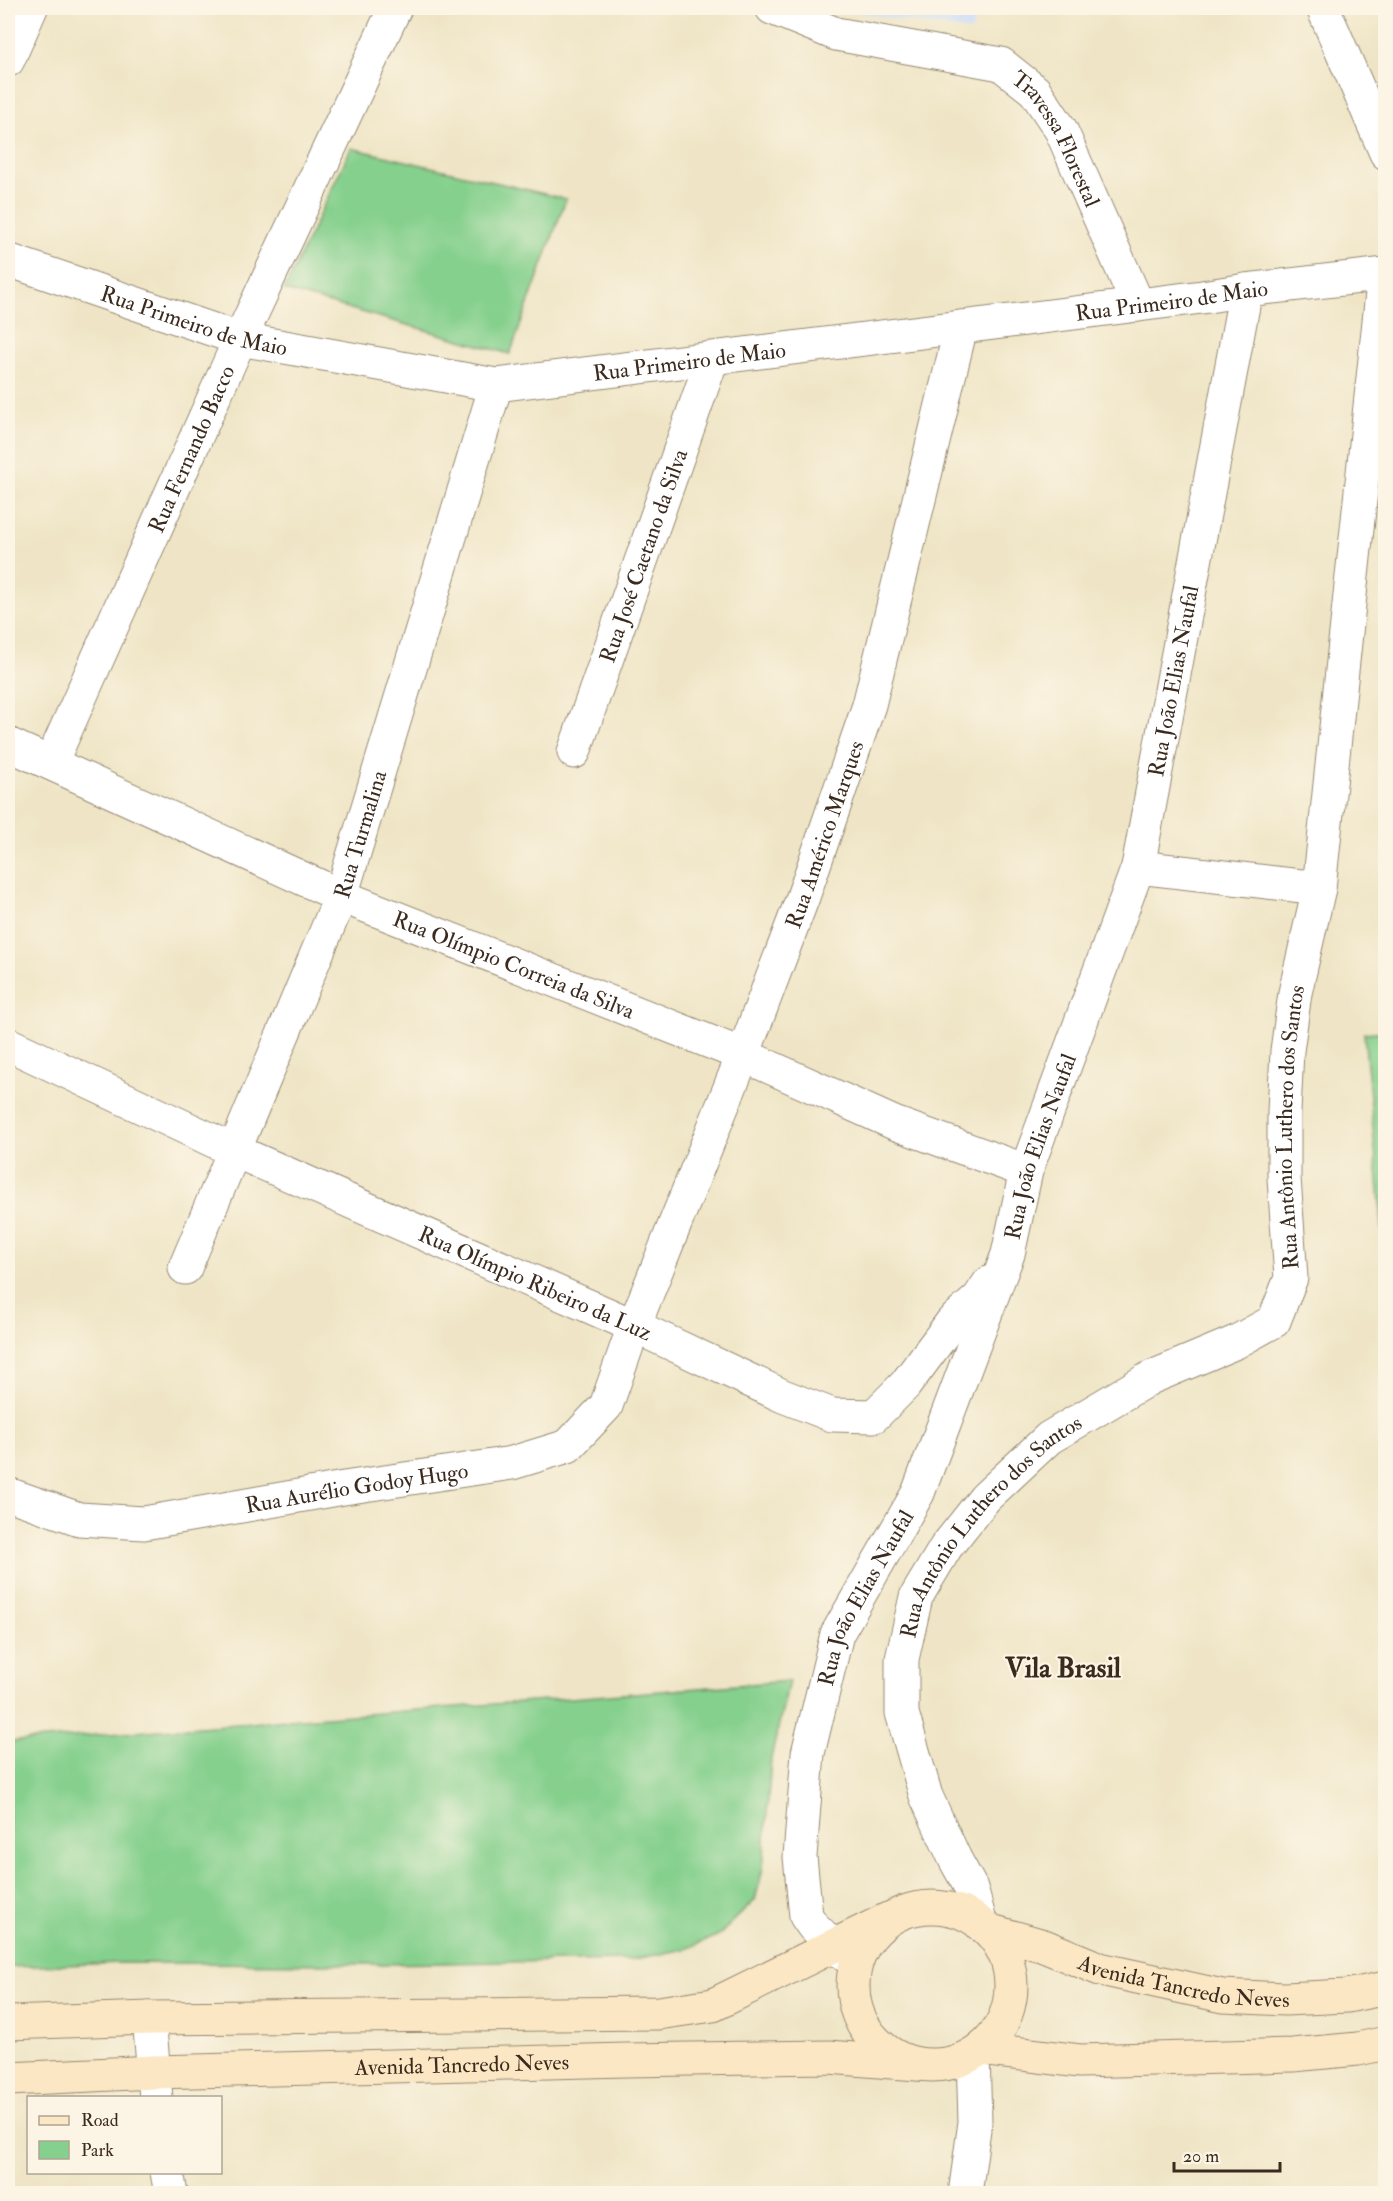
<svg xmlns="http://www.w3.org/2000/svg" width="1393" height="2201" viewBox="0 0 1393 2201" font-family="'IM FELL Double Pica',serif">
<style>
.built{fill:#cadcf9}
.green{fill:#85d08d;stroke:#607d56;stroke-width:1.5}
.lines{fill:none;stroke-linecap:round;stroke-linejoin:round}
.street-casing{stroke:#958872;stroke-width:35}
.secondary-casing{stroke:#958872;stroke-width:35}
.street{stroke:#fff;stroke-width:33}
.secondary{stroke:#fbe7c3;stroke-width:33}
.labels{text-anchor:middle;stroke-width:4.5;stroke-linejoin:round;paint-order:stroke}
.street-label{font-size:22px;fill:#3b2a1e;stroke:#fcf5e5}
.district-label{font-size:28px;font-weight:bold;fill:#3b2a1e;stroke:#fcf5e5}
</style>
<rect width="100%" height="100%" fill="#fcf5e5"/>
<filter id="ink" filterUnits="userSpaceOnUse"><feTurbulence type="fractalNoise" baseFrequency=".0167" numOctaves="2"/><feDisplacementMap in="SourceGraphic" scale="12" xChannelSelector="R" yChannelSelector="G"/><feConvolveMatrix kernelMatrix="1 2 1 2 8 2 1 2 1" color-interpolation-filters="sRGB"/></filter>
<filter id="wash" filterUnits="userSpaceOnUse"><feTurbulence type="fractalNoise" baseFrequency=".008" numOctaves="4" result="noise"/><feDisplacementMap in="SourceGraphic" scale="24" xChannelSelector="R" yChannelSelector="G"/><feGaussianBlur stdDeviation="1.35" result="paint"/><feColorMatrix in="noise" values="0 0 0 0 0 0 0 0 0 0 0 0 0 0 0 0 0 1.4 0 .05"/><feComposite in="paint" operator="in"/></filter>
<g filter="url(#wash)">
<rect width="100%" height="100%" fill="#efe5c6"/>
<polygon class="built" points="832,8 981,8 971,31"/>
<g class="green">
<polygon points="351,148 566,199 510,354 284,290"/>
<polygon points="1385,1031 1386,1244 1384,1244 1364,1033"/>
<polygon points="789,1681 771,1758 763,1868 755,1900 719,1935 685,1949 630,1960 378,1964 121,1963 8,1967 8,1742"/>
</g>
</g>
<g filter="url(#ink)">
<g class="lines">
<defs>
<g id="street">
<path id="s1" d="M772 8 836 34 1001 64 1035 91 1061 130 1138 305"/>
<polyline points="1323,8 1386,153"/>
<polyline points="8,60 31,8"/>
<path id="s2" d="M8 260 240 339 496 385 1202 297 1246 290 1386 274"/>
<path id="s3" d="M8 744 341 896 743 1055 894 1123 1026 1171"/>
<path id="s4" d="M574 752 712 359"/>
<path id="s5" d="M51 763 240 339 395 8"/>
<polyline points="1138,867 1319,888"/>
<path id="s6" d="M8 1044 233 1150 634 1326 783 1396 832 1415 874 1416 905 1385 952 1322 979 1298 989 1283"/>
<path id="s7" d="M185 1268 341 896 496 385"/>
<path id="s8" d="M8 1494 79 1519 144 1523 344 1488 512 1463 568 1446 606 1406 634 1326 743 1055 803 897 869 705 961 327"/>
<path id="s9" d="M981 1925 971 1888 955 1859 926 1796 902 1713V1659L916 1597 946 1547 985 1498 1049 1438 1150 1378 1236 1342 1274 1321 1291 1278 1284 1178V1112L1287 1051 1295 993 1319 888 1384 274"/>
<path id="s10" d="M855 1962 833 1946 813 1926 806 1916 800 1857 808 1753 837 1634 918 1493 1008 1254 1026 1171 1138 867 1246 290"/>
<polyline points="149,2018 156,2098"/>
<polyline points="167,2172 171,2194"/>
<polyline points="965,2194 975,2122 973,2054"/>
</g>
<g id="secondary">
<circle cx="932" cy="1986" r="79"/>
<path id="s11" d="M988 1930 1044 1946 1100 1969 1223 1996 1285 1999 1347 1996 1386 1988"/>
<polyline points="8,2023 149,2018 658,2013 713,2005 888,1919"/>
<polyline points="980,2049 1080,2061 1293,2055 1358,2049 1386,2043"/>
<path id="s12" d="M8 2079 154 2072 626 2060 829 2057 917 2064"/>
</g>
</defs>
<use href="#street" class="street-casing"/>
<use href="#secondary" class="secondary-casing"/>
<use href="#street" class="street"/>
<use href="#secondary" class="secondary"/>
</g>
</g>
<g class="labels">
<g class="street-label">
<text dy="8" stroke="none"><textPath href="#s1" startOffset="332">Travessa Florestal</textPath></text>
<text dy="8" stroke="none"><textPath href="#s2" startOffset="1186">Rua Primeiro de Maio</textPath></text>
<text dy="8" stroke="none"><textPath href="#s2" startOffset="196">Rua Primeiro de Maio</textPath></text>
<text dy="8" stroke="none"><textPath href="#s2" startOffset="700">Rua Primeiro de Maio</textPath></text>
<text dy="8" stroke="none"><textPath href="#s5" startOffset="344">Rua Fernando Bacco</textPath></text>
<text dy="8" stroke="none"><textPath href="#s4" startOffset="208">Rua José Caetano da Silva</textPath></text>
<text dy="8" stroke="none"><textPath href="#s10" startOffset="1370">Rua João Elias Naufal</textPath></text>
<text dy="8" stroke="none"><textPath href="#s7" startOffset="468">Rua Turmalina</textPath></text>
<text dy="8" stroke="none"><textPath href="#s8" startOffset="1239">Rua Américo Marques</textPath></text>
<text dy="8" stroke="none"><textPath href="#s3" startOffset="552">Rua Olímpio Correia da Silva</textPath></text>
<text dy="8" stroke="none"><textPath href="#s9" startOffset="1005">Rua Antônio Luthero dos Santos</textPath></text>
<text dy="8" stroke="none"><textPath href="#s10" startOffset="884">Rua João Elias Naufal</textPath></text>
<text dy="8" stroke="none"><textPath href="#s6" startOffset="579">Rua Olímpio Ribeiro da Luz</textPath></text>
<text dy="8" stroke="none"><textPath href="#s8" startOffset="356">Rua Aurélio Godoy Hugo</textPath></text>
<text dy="8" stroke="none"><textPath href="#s9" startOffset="446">Rua Antônio Luthero dos Santos</textPath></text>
<text dy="8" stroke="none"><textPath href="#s10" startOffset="398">Rua João Elias Naufal</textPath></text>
<text dy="8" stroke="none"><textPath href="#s11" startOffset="204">Avenida Tancredo Neves</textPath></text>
<text dy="8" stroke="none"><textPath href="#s12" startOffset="454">Avenida Tancredo Neves</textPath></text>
</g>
<g class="district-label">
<text x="1063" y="1677">Vila Brasil</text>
</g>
</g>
<rect width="1393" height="2201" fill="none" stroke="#fcf5e5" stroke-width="30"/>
<rect x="27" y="2096" width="195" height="78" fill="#fcf5e5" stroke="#afa495" stroke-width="1.5"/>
<rect x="39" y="2116" width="30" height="9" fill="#fbe7c3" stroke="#afa495" stroke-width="1.5"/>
<text x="81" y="2126" font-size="18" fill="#3b2a1e">Road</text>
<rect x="39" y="2141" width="30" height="18" fill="#85d08d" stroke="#afa495" stroke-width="1.5"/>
<text x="81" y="2156" font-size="18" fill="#3b2a1e">Park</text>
<path d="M1174 2162v9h106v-9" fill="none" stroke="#3b2a1e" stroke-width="3"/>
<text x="1183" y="2162" font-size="18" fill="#3b2a1e" stroke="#fcf5e5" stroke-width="4.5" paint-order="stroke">20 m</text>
</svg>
